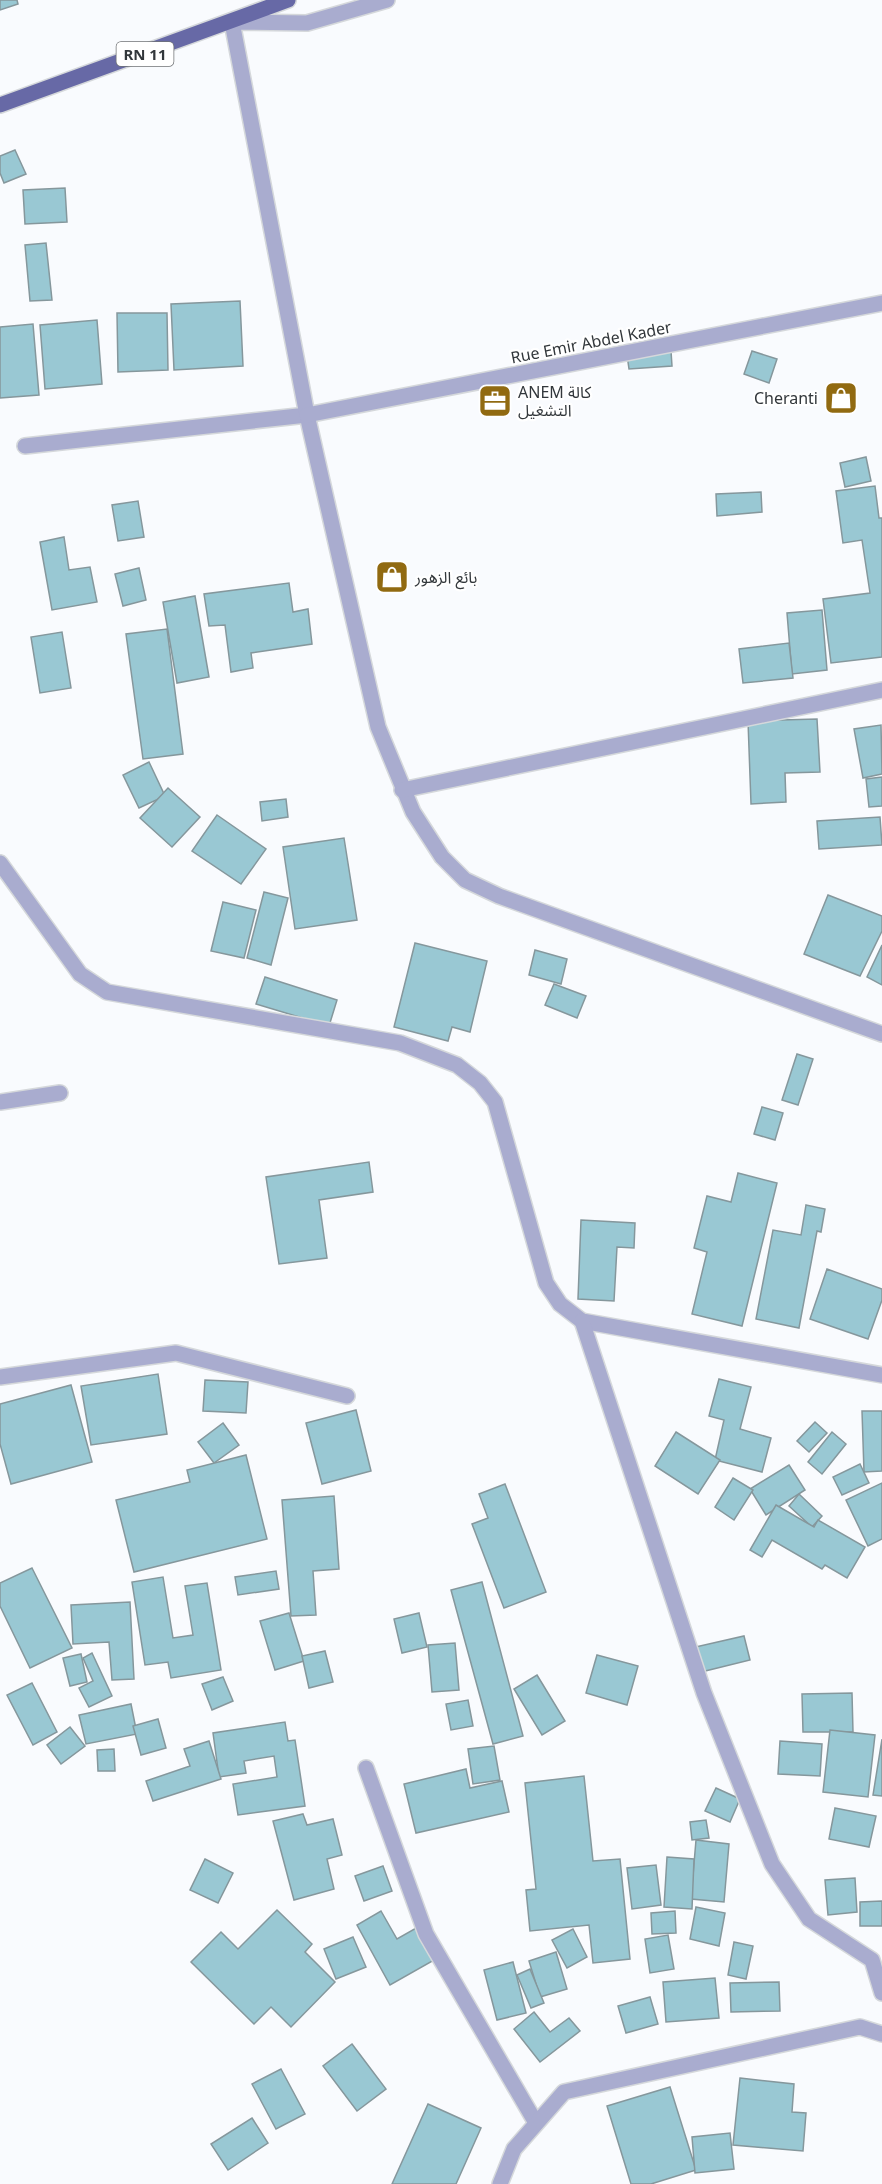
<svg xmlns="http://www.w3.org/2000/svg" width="882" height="2184" font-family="'Noto Sans','Noto Sans Arabic',sans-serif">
  <rect width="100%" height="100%" fill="#f9fbfe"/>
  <g fill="#99c8d3" stroke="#85979c" stroke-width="1.5">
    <polygon points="0,0 17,0 18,4 0,10"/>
    <polygon points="15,150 26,174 4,183 0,173 0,156"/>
    <polygon points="65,188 67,222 25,224 23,190"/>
    <polygon points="46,243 52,300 30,301 25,245"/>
    <polygon points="240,301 243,366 174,370 171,304"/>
    <polygon points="117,313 167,313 168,370 118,372"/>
    <polygon points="97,320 102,384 45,389 40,325"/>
    <polygon points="33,324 39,395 0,398 0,327"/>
    <polygon points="671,351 672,366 629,369 627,355"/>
    <polygon points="752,351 777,359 769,383 744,374"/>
    <polygon points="866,457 871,481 845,487 840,463"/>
    <polygon points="875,486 879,518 882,518 882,657 831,663 823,599 870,593 862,540 843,543 836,491"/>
    <polygon points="761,492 762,512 717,516 716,494"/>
    <polygon points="138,501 144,537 118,541 112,505"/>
    <polygon points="64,537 69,570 90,567 97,602 52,610 40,542"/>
    <polygon points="139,568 146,600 123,606 115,574"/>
    <polygon points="289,583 293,612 308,609 312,644 251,653 253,668 231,672 225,625 209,626 204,594"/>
    <polygon points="195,596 209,677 177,683 163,602"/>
    <polygon points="822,610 827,670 792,674 787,613"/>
    <polygon points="167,629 183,754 143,759 126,634"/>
    <polygon points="62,632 71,688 40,693 31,637"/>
    <polygon points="789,643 793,678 743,683 739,649"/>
    <polygon points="817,719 820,772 785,773 786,802 751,804 748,721"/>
    <polygon points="881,725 882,774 863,778 854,729"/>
    <polygon points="149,762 165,796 139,808 123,775"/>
    <polygon points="882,777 882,806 869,807 866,779"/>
    <polygon points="168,788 200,817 172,847 140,818"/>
    <polygon points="286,799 288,817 262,821 260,802"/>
    <polygon points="217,815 266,849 241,884 192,851"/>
    <polygon points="880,817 882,845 819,849 817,821"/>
    <polygon points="344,838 357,920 295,929 283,847"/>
    <polygon points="264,892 288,898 271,965 247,958"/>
    <polygon points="828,895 882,916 882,931 860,976 804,954"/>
    <polygon points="223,902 256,910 244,958 211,951"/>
    <polygon points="415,943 487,961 470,1032 452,1027 448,1041 394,1027"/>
    <polygon points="882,945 882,985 867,977"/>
    <polygon points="535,950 567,959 561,984 529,975"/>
    <polygon points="265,977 337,1000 329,1026 256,1004"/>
    <polygon points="554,984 586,996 577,1018 545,1005"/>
    <polygon points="797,1054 813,1059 798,1105 782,1100"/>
    <polygon points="762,1107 783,1113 775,1140 754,1134"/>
    <polygon points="369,1162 373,1192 319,1200 327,1258 279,1264 266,1177"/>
    <polygon points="738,1173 777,1183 742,1326 692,1314 707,1252 694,1248 707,1196 731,1202"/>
    <polygon points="806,1205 825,1209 821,1232 817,1231 799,1328 756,1319 773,1230 801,1235"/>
    <polygon points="581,1220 635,1223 634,1248 617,1247 614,1301 578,1299"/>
    <polygon points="827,1269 882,1289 882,1300 868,1339 810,1319"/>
    <polygon points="158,1374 167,1434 91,1445 81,1386"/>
    <polygon points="719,1379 751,1387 740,1429 771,1438 762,1472 715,1460 724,1420 709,1416"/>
    <polygon points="205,1380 248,1382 246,1413 203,1411"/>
    <polygon points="71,1385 92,1462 11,1484 0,1444 0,1404"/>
    <polygon points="356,1410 371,1471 322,1484 306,1423"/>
    <polygon points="862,1411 882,1411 882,1471 864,1472"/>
    <polygon points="815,1422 827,1433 809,1452 797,1441"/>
    <polygon points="223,1423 239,1445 214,1463 198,1442"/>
    <polygon points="676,1432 720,1460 698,1494 655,1466"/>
    <polygon points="832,1432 846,1444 822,1474 808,1462"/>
    <polygon points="246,1455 267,1539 134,1572 116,1500 190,1482 187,1470"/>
    <polygon points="860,1464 869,1483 842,1495 833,1477"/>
    <polygon points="789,1465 805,1490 766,1515 750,1489"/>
    <polygon points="733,1478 753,1490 734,1520 715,1507"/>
    <polygon points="882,1483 882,1539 868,1546 846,1500"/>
    <polygon points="505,1484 546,1592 504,1608 472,1524 488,1518 479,1494"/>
    <polygon points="799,1494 822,1516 812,1527 789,1506"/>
    <polygon points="334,1496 339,1569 313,1571 316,1615 291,1616 282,1500"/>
    <polygon points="776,1505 814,1527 818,1520 865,1547 847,1578 825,1565 822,1569 772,1540 762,1557 750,1550"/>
    <polygon points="32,1568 72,1648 30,1668 0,1606 0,1583"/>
    <polygon points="276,1571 279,1589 238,1595 235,1577"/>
    <polygon points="163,1577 173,1638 193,1635 185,1586 207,1583 221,1670 171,1678 168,1662 145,1665 132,1582"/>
    <polygon points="482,1582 523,1736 493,1744 451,1590"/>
    <polygon points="130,1602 134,1679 112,1680 109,1642 73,1644 71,1605"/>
    <polygon points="289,1613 304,1661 275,1670 260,1621"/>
    <polygon points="419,1613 427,1647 402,1653 394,1619"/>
    <polygon points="744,1636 750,1660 697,1673 691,1648"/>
    <polygon points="455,1643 459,1690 432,1692 428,1645"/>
    <polygon points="325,1651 333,1682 309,1688 302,1656"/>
    <polygon points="92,1653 112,1696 89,1707 79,1688 93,1681 83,1658"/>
    <polygon points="81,1654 87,1682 70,1686 63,1658"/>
    <polygon points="597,1655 638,1666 627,1705 586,1693"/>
    <polygon points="537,1675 565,1721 542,1735 514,1689"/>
    <polygon points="223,1677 233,1701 212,1710 202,1684"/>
    <polygon points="32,1683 57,1732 33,1745 7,1695"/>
    <polygon points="852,1693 853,1732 803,1732 802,1694"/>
    <polygon points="468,1700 473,1726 451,1730 446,1704"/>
    <polygon points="131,1704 137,1734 86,1744 79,1715"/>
    <polygon points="158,1719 166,1748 141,1755 133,1726"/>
    <polygon points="285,1722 288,1741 295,1740 305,1806 238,1815 233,1784 277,1777 274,1756 244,1761 246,1773 219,1777 213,1733"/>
    <polygon points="70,1727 85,1746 61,1764 47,1745"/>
    <polygon points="830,1730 875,1735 868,1797 823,1792"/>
    <polygon points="882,1739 882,1796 873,1795"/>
    <polygon points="209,1741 221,1779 153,1801 146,1781 190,1766 184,1749"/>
    <polygon points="780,1741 822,1744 820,1776 778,1774"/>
    <polygon points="494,1746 500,1780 473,1784 468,1749"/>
    <polygon points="114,1749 115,1771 98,1771 97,1750"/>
    <polygon points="466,1769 470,1788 502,1781 509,1812 416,1833 404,1784"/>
    <polygon points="584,1776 593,1861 620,1859 630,1959 593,1963 589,1925 530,1931 526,1890 536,1889 525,1783"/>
    <polygon points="716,1788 740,1799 730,1822 705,1811"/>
    <polygon points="835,1808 876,1816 869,1847 829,1839"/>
    <polygon points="303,1814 307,1825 333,1819 342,1855 327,1859 334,1889 294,1900 273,1821"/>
    <polygon points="706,1820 709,1838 692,1840 690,1822"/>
    <polygon points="696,1840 729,1844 724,1902 691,1899"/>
    <polygon points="667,1857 694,1859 692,1909 664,1907"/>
    <polygon points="205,1859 233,1873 218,1903 190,1890"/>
    <polygon points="656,1865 661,1905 632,1909 627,1868"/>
    <polygon points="383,1866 392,1891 364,1901 355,1876"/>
    <polygon points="855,1878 857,1912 828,1915 825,1880"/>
    <polygon points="882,1901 882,1926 860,1926 860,1902"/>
    <polygon points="696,1907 725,1913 719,1946 690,1939"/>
    <polygon points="277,1910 312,1944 305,1952 335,1982 291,2027 271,2007 254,2024 191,1962 221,1932 238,1949"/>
    <polygon points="381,1911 397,1939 425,1923 443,1955 390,1985 357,1925"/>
    <polygon points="675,1911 676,1933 652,1934 651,1913"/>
    <polygon points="573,1929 587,1957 567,1968 552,1940"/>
    <polygon points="668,1935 674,1969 650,1973 645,1939"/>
    <polygon points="353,1937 366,1967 336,1979 324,1949"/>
    <polygon points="734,1942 753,1946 746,1979 728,1975"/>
    <polygon points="556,1952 567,1989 540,1997 529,1961"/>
    <polygon points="513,1962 526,2013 497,2020 484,1970"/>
    <polygon points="530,1969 544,2003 531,2008 517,1975"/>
    <polygon points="715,1978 719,2018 666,2022 663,1982"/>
    <polygon points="779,1982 780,2011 731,2012 730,1983"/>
    <polygon points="650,1997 658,2024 626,2033 618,2006"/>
    <polygon points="534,2012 550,2032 569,2018 580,2031 540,2062 514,2029"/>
    <polygon points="352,2044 386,2089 357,2111 323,2066"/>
    <polygon points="281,2069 305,2114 276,2129 252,2084"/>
    <polygon points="740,2078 794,2084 792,2112 806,2113 803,2151 733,2145"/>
    <polygon points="670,2087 696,2170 651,2184 631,2184 607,2106"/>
    <polygon points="428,2104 481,2128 456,2184 392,2184"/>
    <polygon points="252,2118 268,2143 228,2170 211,2144"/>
    <polygon points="730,2133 734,2169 695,2173 692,2137"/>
  </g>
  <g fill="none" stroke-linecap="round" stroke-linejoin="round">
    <defs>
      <polyline id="service" points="25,446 307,415"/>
      <g id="minor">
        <polyline points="387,0 307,23 232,22 307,415 378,727 413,812 442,857 465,880 499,896 882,1034"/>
        <polyline points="307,415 882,303"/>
        <polyline points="402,790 882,690"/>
        <polyline points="0,863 80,974 107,992 400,1043 457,1065 480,1083 495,1102 546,1283 560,1304 582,1321 882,1375"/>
        <polyline points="0,1102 60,1093"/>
        <polyline points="582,1321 704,1693 772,1864 809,1919 872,1960 882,1993"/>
        <polyline points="0,1377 176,1353 347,1396"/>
        <polyline points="366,1768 426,1934 536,2123"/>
        <polyline points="500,2184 514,2149 564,2092 860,2027 882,2034"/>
      </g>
      <polyline id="primary" points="0,105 288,0"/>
    </defs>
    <use href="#service" stroke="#d5d8db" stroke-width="18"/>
    <use href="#minor" stroke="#d5d8db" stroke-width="18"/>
    <use href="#primary" stroke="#d5d8db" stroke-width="18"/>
    <use href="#service" stroke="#a9accf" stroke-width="15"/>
    <use href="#minor" stroke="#a9accf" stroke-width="15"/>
    <use href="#primary" stroke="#6769a6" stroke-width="15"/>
  </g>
  <defs>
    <symbol id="shop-square" viewBox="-11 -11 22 22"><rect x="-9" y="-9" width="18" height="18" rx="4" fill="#916a11" stroke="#fff"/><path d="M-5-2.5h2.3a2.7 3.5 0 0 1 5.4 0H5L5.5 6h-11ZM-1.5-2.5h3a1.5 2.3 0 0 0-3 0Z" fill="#fff"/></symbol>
    <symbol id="office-square" viewBox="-11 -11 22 22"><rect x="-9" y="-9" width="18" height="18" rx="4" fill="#916a11" stroke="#fff"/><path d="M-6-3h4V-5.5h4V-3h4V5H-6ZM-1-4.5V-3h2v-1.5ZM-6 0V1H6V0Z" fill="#fff"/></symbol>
  </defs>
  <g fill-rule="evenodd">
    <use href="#shop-square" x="822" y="379" width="38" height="38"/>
    <use href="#office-square" x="476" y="382" width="38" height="38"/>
    <use href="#shop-square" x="373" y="558" width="38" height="38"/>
  </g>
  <g text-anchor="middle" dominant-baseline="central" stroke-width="4.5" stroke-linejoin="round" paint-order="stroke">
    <rect fill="#fff" stroke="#707376" stroke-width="1.5" x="116.5" y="42" width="57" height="24" rx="4.5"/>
    <g font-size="15" font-weight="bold" fill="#32373b">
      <text x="145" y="54">RN 11</text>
    </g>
    <g font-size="16" fill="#32373b" stroke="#fff">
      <text transform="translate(591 342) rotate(-11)">Rue Emir Abdel Kader</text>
    </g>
    <g font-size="16" fill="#32373b" stroke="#fff" text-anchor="start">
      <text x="518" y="392">ANEM كالة<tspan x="518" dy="18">التشغيل</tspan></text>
      <text x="818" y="398" text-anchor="end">Cheranti</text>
      <text x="415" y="577">بائع الزهور</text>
    </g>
  </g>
</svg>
